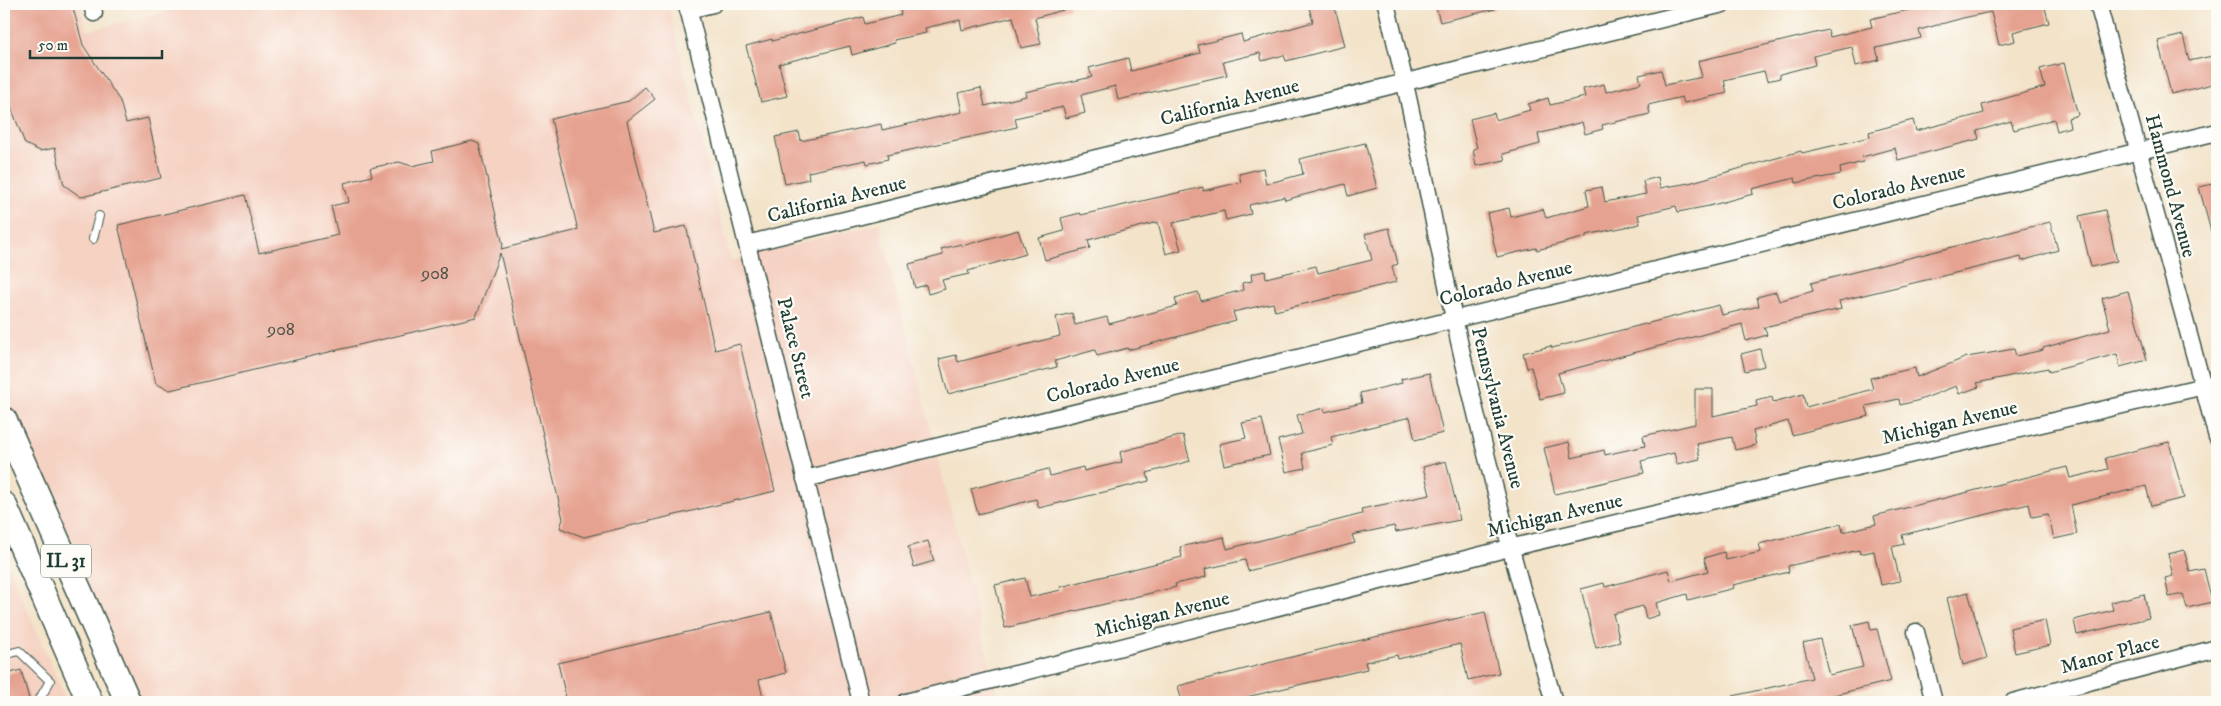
<svg xmlns="http://www.w3.org/2000/svg" width="2221" height="706" font-family="'IM FELL DW Pica',serif">
  <rect width="100%" height="100%" fill="#fdfcf7"/>
  <filter id="ink" filterUnits="userSpaceOnUse"><feTurbulence type="fractalNoise" baseFrequency=".02" numOctaves="2"/><feDisplacementMap in="SourceGraphic" scale="10" xChannelSelector="R" yChannelSelector="G"/><feConvolveMatrix kernelMatrix="1 2 1 2 8 2 1 2 1" color-interpolation-filters="sRGB"/></filter>
  <filter id="wash" filterUnits="userSpaceOnUse"><feTurbulence type="fractalNoise" baseFrequency=".0096" numOctaves="4" result="noise"/><feDisplacementMap in="SourceGraphic" scale="20" xChannelSelector="R" yChannelSelector="G"/><feGaussianBlur stdDeviation="1.12" result="paint"/><feColorMatrix in="noise" values="0 0 0 0 0 0 0 0 0 0 0 0 0 0 0 0 0 1.4 0 .05"/><feComposite in="paint" operator="in"/></filter>
  <g filter="url(#wash)">
    <rect width="100%" height="100%" fill="#f3e3c9"/>
    <g fill="#f5d2c2">
      <polygon points="4,4 80,4 87,31 197,4 668,4 731,261 879,223 999,702 134,702 4,405"/>
      <polygon points="4,556 67,702 4,702"/>
    </g>
    <g id="blocks">
      <g fill="#e6a290">
        <polygon points="4,4 72,4 83,45 120,101 126,123 148,118 161,178 81,197 64,185 55,148 40,151 25,144 4,88"/>
        <polygon points="918,4 1069,4 1070,8 1035,18 1041,44 1021,48 1013,17 962,30 960,20 925,28 926,33 894,40 895,43 852,55 850,46 779,64 787,96 761,102 746,46 772,39 772,41 863,17 865,24 901,15 900,8"/>
        <polygon points="1308,4 1334,4 1345,46 1286,61 1284,55 1262,61 1260,53 1223,62 1227,75 1118,100 1115,86 1081,95 1085,113 1066,118 1063,107 1015,118 1017,127 887,155 888,159 867,164 866,160 808,172 809,179 785,184 775,137 799,132 801,141 881,124 882,130 962,112 958,93 981,88 985,106 1026,96 1025,92 1092,77 1089,68 1128,58 1131,71 1200,53 1198,45 1241,34 1243,42 1313,22"/>
        <polygon points="1435,4 1494,4 1495,9 1440,22"/>
        <polygon points="1934,4 2044,4 2049,23 2013,32 2015,41 1999,45 1991,12 1963,18 1919,30 1921,38 1876,48 1879,60 1856,66 1852,47 1813,56 1815,65 1780,74 1780,78 1767,81 1764,71 1724,80 1727,93 1684,103 1682,97 1648,105 1650,114 1602,125 1603,129 1585,134 1582,122 1538,134 1540,144 1503,154 1505,160 1476,166 1473,149 1477,148 1470,119 1494,113 1496,120 1530,110 1528,104 1548,98 1550,105 1585,97 1583,89 1604,84 1606,92 1641,83 1639,75 1661,70 1665,85 1702,77 1698,61 1828,30 1830,37 1872,27 1870,19"/>
        <polygon points="2183,35 2189,61 2217,55 2217,83 2171,94 2158,41"/>
        <polygon points="2064,63 2078,115 2068,118 2070,127 2057,131 2054,119 2014,130 2011,121 1977,131 1979,139 1898,160 1895,148 1862,157 1863,162 1840,168 1841,174 1796,183 1795,178 1752,189 1753,194 1709,206 1678,212 1676,206 1638,215 1640,224 1586,235 1586,237 1537,250 1536,248 1497,257 1487,213 1509,208 1511,217 1543,209 1546,218 1589,206 1586,190 1602,187 1605,202 1646,194 1643,181 1658,177 1660,188 1689,183 1801,151 1802,153 1870,137 1869,132 1913,120 1916,131 1984,113 1982,105 2045,87 2040,69"/>
        <polygon points="645,87 655,99 627,121 654,233 686,226 715,350 740,344 775,491 584,537 560,528 563,519 500,253 476,317 170,390 156,384 118,225 245,195 259,253 338,235 331,206 349,202 344,183 372,176 370,168 399,162 412,166 434,161 432,151 472,141 479,144 503,245 501,249 578,230 551,119 629,101"/>
        <polygon points="1365,143 1377,188 1348,196 1345,184 1285,200 1284,197 1249,205 1251,214 1226,220 1224,211 1173,223 1181,250 1166,254 1158,222 1088,240 1090,248 1045,260 1039,238 1064,231 1061,218 1080,213 1081,215 1203,187 1203,191 1241,182 1239,174 1263,168 1266,184 1303,174 1300,159"/>
        <polygon points="2217,183 2217,238 2213,239 2199,187"/>
        <polygon points="2105,210 2117,261 2091,267 2079,216"/>
        <polygon points="2050,222 2058,250 2022,261 2021,257 1839,301 1841,309 1764,327 1767,335 1746,341 1742,324 1558,373 1564,393 1540,399 1531,367 1527,368 1523,353 1551,346 1552,348 1719,305 1722,315 1759,306 1757,297 1776,292 1779,301 1813,291 1811,283"/>
        <polygon points="1389,228 1398,264 1392,266 1396,282 1275,311 1273,303 1233,312 1236,321 1128,350 1128,348 1097,356 1095,350 1055,361 1057,367 948,394 939,359 956,355 958,362 1060,336 1056,317 1072,313 1075,325 1107,317 1109,324 1177,306 1175,298 1198,292 1201,301 1243,290 1242,283 1252,281 1251,274 1265,271 1266,278 1316,266 1318,273 1372,260 1365,234"/>
        <polygon points="1018,230 1026,254 968,271 969,274 942,280 945,289 928,294 926,285 915,288 909,264 943,255 941,249 961,244 962,246"/>
        <polygon points="2128,291 2147,360 2120,367 2117,354 2049,372 2048,368 1977,383 1979,387 1959,394 1956,386 1920,400 1900,405 1899,399 1866,406 1869,416 1792,435 1788,421 1753,431 1756,445 1735,450 1732,437 1697,444 1700,459 1677,464 1674,453 1641,461 1644,473 1555,494 1544,448 1569,442 1572,458 1604,450 1605,455 1645,446 1643,436 1695,424 1695,389 1713,389 1713,416 1757,406 1756,401 1772,397 1773,402 1803,394 1806,407 1873,389 1870,378 1915,368 1917,377 1967,357 2014,349 2016,356 2043,350 2043,348 2110,329 2102,298"/>
        <polygon points="1760,349 1764,366 1745,371 1741,354"/>
        <polygon points="1429,373 1443,433 1415,440 1410,417 1331,437 1333,445 1302,453 1305,468 1286,472 1278,440 1302,434 1297,415 1324,408 1325,412 1362,403 1360,393 1402,383 1401,379"/>
        <polygon points="1262,419 1270,455 1224,465 1219,444 1246,438 1242,423"/>
        <polygon points="1183,435 1190,461 1147,473 1149,481 1039,508 1036,499 978,514 971,489 1048,469 1050,476 1083,467 1084,471 1122,462 1120,452"/>
        <polygon points="2169,442 2184,498 2151,506 2146,486 2071,505 2077,534 2054,539 2048,514 2032,517 2029,504 1902,535 1904,544 1892,547 1900,581 1881,585 1874,551 1860,554 1859,550 1788,566 1789,572 1733,585 1734,588 1688,600 1687,594 1656,603 1659,615 1646,619 1643,606 1613,614 1620,642 1596,648 1581,589 1604,583 1605,587 1668,570 1671,581 1708,571 1704,558 1724,552 1726,560 1761,552 1759,544 1841,524 1843,532 1876,524 1874,516 2067,467 2070,478 2108,469 2105,458"/>
        <polygon points="1446,461 1460,520 1396,532 1394,526 1352,535 1355,543 1248,571 1245,560 1205,569 1206,577 1175,584 1176,587 1005,628 995,585 1025,578 1030,597 1061,590 1060,587 1182,557 1180,547 1224,537 1227,549 1362,514 1361,509 1430,495 1423,467"/>
        <polygon points="928,541 934,561 914,567 908,547"/>
        <polygon points="2184,550 2190,572 2204,569 2212,602 2187,608 2183,594 2169,597 2165,578 2173,576 2168,554"/>
        <polygon points="1968,592 1987,658 1963,665 1947,598"/>
        <polygon points="2144,594 2149,618 2077,635 2074,620 2113,610 2111,602"/>
        <polygon points="771,612 786,673 759,680 764,702 567,702 558,663"/>
        <polygon points="1485,612 1499,673 1468,680 1460,644 1398,659 1397,655 1365,662 1367,669 1225,702 1182,702 1178,686 1331,647"/>
        <polygon points="2045,620 2050,645 2015,653 2010,628"/>
        <polygon points="1869,621 1871,630 1877,629 1891,681 1805,702 1734,702 1733,696 1812,678 1803,643 1820,639 1829,675 1863,667 1852,625"/>
        <polygon points="21,670 30,702 4,702 4,675"/>
      </g>
    </g>
  </g>
  <g filter="url(#ink)">
    <use href="#blocks" fill-opacity="0" stroke="#3f564a" stroke-width="1"/>
    <g fill="none" stroke-linecap="round" stroke-linejoin="round">
      <defs>
        <g id="service">
          <polyline points="93,239 99,216"/>
          <polyline points="4,655 19,651 50,681 38,702"/>
        </g>
        <g id="minor">
          <polyline points="92,4 94,13"/>
          <polyline points="687,4 861,702"/>
          <path d="M1386,4C1413,108 1431,213 1454,318C1482,448 1517,575 1554,702"/>
          <polyline points="2098,4 2217,437"/>
          <polyline points="688,10 713,4"/>
          <polyline points="747,244 1723,4"/>
          <polyline points="805,479 2217,132"/>
          <polyline points="1916,632 1934,702"/>
          <polyline points="906,702 1509,548 2217,383"/>
          <polyline points="2013,702 2217,648"/>
        </g>
        <g id="primary">
          <polyline points="4,420 128,702"/>
          <polyline points="4,505 90,702"/>
        </g>
      </defs>
      <use href="#service" stroke="#3f564a" stroke-width="10"/>
      <use href="#minor" stroke="#3f564a" stroke-width="19"/>
      <use href="#primary" stroke="#3f564a" stroke-width="28"/>
      <use href="#service" stroke="#fff" stroke-width="8"/>
      <use href="#minor" stroke="#fff" stroke-width="16"/>
      <use href="#primary" stroke="#fff" stroke-width="25"/>
    </g>
  </g>
  <g text-anchor="middle" dominant-baseline="central" stroke-width="4.5" stroke-linejoin="round" paint-order="stroke">
    <g font-size="18" fill="#51564b">
      <text x="435" y="274">908</text>
      <text x="281" y="330">908</text>
    </g>
    <rect fill="#fdfcf7" stroke="#62766e" stroke-width="1" x="41" y="544.5" width="50" height="33" rx="4"/>
    <g font-size="19" font-weight="bold" fill="#1f3d34">
      <text x="66" y="561">IL 31</text>
    </g>
    <g font-size="20" fill="#1f3d34" stroke="#fdfcf7">
      <text transform="translate(1230 103) rotate(-14)">California Avenue</text>
      <text transform="translate(2170 186) rotate(75)">Hammond Avenue</text>
      <text transform="translate(1899 188) rotate(-14)">Colorado Avenue</text>
      <text transform="translate(837 200) rotate(-14)">California Avenue</text>
      <text transform="translate(1506 284) rotate(-14)">Colorado Avenue</text>
      <text transform="translate(795 348) rotate(76)">Palace Street</text>
      <text transform="translate(1113 381) rotate(-14)">Colorado Avenue</text>
      <text transform="translate(1497 408) rotate(76)">Pennsylvania Avenue</text>
      <text transform="translate(1950 423) rotate(-13)">Michigan Avenue</text>
      <text transform="translate(1555 516) rotate(-13)">Michigan Avenue</text>
      <text transform="translate(1162 615) rotate(-14)">Michigan Avenue</text>
      <text transform="translate(2110 655) rotate(-15)">Manor Place</text>
    </g>
  </g>
  <rect width="2221" height="706" fill="none" stroke="#fdfcf7" stroke-width="20"/>
  <path d="M30 50v8h132v-8" fill="none" stroke="#1f3d34" stroke-width="2.5"/>
  <text x="38" y="50" font-size="15" fill="#1f3d34" stroke="#fdfcf7" stroke-width="4" paint-order="stroke">50 m</text>
</svg>
